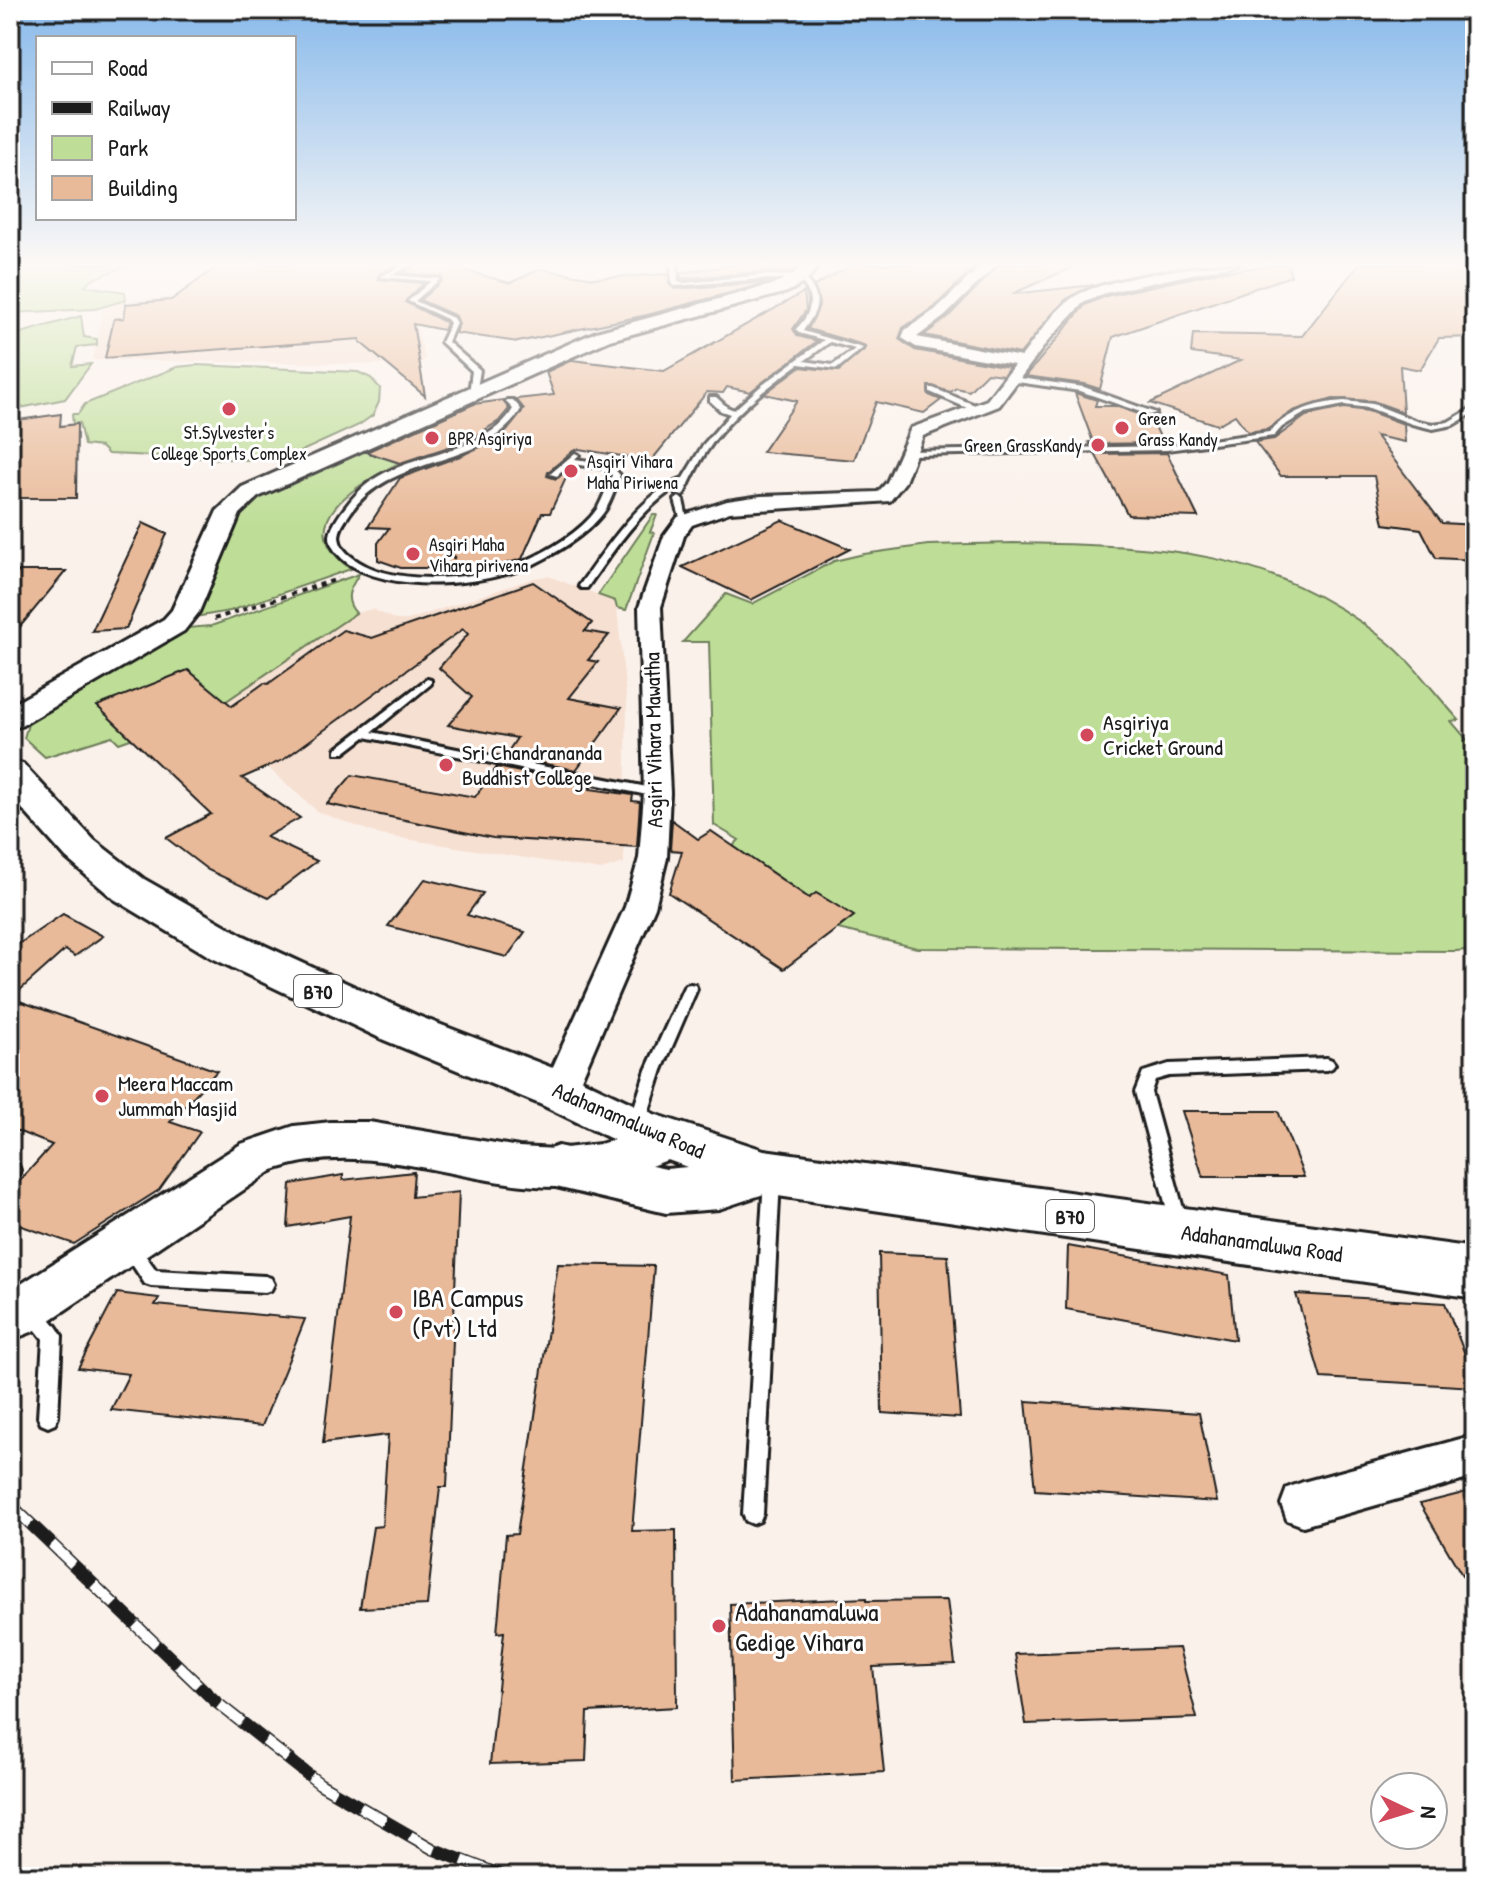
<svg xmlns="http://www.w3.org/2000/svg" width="1485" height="1887" font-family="'Patrick Hand',sans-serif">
  <rect width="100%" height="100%" fill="#fbf1eb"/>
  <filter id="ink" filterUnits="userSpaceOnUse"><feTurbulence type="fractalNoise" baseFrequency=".0125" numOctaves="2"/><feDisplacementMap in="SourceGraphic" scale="16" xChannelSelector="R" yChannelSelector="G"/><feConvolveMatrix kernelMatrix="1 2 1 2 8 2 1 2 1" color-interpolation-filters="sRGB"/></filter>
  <g filter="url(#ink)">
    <g fill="#f6e0d2">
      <polygon points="224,295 401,315 416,325 426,359 418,365 92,360 103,309 134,299"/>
      <polygon points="548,576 615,601 617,608 627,705 624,863 601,870 381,835 318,812 213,719 213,710 356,613 372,609 396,620 408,620 534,578"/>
    </g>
    <g fill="#bede97" stroke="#6d7d5a" stroke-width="2">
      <polygon points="10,264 133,264 90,280 85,286 125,292 126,300 95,309 10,313"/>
      <polygon points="81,316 84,337 97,339 97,345 77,347 72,366 91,364 65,399 10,410 10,336"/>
      <polygon points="196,365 358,372 371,378 380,388 379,402 373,415 359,425 280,461 108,454 101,447 84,445 79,423 73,424 72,414 78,414 85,404 177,367"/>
      <path d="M417,420L428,424L367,452L399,463C356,485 288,524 351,569L230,611L189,618L227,526L254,496Z"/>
      <polygon points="653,515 657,515 650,532 654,533 626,610 617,608 615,601 598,595"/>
      <path d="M1014,543C1157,546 1265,546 1384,639C1412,661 1435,694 1459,720L1451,721L1475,749V949L1456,951L917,948L838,929L853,916L817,894L809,898L733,846L739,840L714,825L709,642H683L726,594L752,604L834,561L864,554L928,545Z"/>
      <path d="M359,574C350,588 343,599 356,613L213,710L119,743L112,736L45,757L24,738L28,724L46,706L175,629L211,626Z"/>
    </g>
    <g fill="#e9ba99" stroke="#1c1c1c" stroke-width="2">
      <polygon points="221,264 398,264 379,274 378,279 424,283 405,302 447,323 443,330 413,324 425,396 360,342 360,339 105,358 114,319 124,318 126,304 171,300"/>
      <polygon points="416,264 443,264 510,283 540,269 594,278 669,274 669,284 675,289 771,282 647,315 518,342 455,333 459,324 456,316 420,300 442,281 442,277 402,273"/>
      <polygon points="738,264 798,264 789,273 761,272 681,279 680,273"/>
      <polygon points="854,264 978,264 933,308 903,328 899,339 915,350 1009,367 1003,375 987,373 969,391 956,388 951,392 928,386 929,395 941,400 924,413 876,402 854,460 762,452 797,401 764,394 800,367 839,371 866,348 864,345 808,329 819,305 814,286"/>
      <polygon points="1000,264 1080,264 1012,294 1094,285 1065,300 1020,354 924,335 947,318"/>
      <polygon points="1288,264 1291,276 1113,337 1100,389 1084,384 1026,376 1085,305 1106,296 1218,272"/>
      <polygon points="1359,264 1443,264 1475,275 1475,337 1439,338 1420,370 1400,366 1403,412 1373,401 1333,399 1293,411 1268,429 1248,432 1235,415 1217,425 1150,403 1241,360 1191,353 1193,334 1302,336"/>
      <polygon points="804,292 806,310 793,329 798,336 817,341 750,392 727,387 723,393 707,392 651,461 579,449 573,451 548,472 547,476 556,479 571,467 550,513 542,513 522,559 491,568 401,568 378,560 378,543 389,528 368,527 400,478 463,455 507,431 524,409 516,399 554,395 546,372 572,360 664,371"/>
      <polygon points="1075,393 1097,400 1095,406 1115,406 1151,418 1163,443 1090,444 1089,442 1093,442"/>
      <polygon points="503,400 509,409 499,421 467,441 400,463 366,452 474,404"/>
      <polygon points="1344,408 1368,411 1404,424 1405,442 1376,436 1442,523 1475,525 1475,560 1436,558 1421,529 1384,524 1374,476 1281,476 1255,442 1274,439 1306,416"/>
      <polygon points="61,414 60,426 77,424 76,498 10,498 10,421"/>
      <polygon points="1167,453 1198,517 1128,515 1095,454"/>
      <polygon points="782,520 850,549 751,600 682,567"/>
      <polygon points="143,523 167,534 126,629 92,631"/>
      <polygon points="19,571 66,571 10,639 10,582"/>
      <polygon points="533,582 592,623 585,631 609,635 588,660 598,662 569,698 621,708 576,770 505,756 517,738 448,725 472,697 439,668 468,634 463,629 283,760 242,778 300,818 266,837 317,861 268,898 208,870 166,838 211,814 97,706 188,670 232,706 264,683 268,684 343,630 372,638"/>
      <polygon points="497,767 591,787 590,789 633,795 632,801 640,802 637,847 493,838 327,804 352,775 475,797"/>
      <polygon points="672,820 698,839 711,831 809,898 816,893 854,916 784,969 669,893 682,851 670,850"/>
      <polygon points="425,879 483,893 467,915 525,932 507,957 388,926"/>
      <polygon points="63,914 103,936 75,956 65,950 11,998 217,1071 170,1122 200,1132 159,1190 74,1244 10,1222 10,1192 52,1145 10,1128 10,950"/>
      <polygon points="1182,1111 1278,1111 1304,1177 1203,1177"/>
      <polygon points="414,1172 412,1197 459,1192 447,1487 440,1487 427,1605 360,1608 373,1527 382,1526 388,1435 323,1443 350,1216 288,1227 291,1184 343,1175 343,1180"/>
      <polygon points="1068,1246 1229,1275 1235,1340 1066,1309"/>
      <polygon points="879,1253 948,1256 960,1418 882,1413"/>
      <polygon points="558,1264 654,1266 632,1531 676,1530 677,1707 588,1712 586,1761 490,1764 504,1632 497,1633 506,1535 517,1534"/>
      <polygon points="117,1293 159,1298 155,1305 305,1319 262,1426 111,1410 129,1374 78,1368"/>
      <polygon points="1296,1294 1445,1303 1475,1380 1475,1387 1321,1378"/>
      <polygon points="1026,1401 1199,1413 1217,1502 1035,1490"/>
      <polygon points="1475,1490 1475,1597 1420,1504"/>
      <polygon points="866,1598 866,1601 947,1600 955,1664 873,1667 884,1772 735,1780 730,1604"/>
      <polygon points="1179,1648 1197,1718 1026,1724 1015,1654"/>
    </g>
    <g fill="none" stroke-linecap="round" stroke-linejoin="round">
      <defs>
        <g id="service">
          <polygon points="405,264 413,264 391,275 440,279 415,301 453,318 456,323 448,342 480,370 476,395 469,393 472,371 441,342 450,323 447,319 408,301 431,281 380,277"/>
          <path d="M671,264H677L678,282L684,283L761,275L803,276C824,299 818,309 803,331L863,348L837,369L799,364C765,389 730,416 707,451C697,465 691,481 683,496L676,494L680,485C643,505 611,554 587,588H581L579,586C603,552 643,491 683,478L703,445L730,414L721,411L710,401V397H716L727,407L734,410L761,386L824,340L799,333L796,329C812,313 816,297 799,279H761L675,286L672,284ZM830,342L855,349L833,365L804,361Z"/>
          <polygon points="1013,377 1084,387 1156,413 1149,415 1080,391 1010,381 1009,379"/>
          <polygon points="933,388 980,407 981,409 974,411 930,392 930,388"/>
          <path d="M507,400H513L521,409C486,470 389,452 349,515C345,521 339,529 339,537C340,546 345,552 352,557C391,588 479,580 523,562C548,551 581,532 597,509C603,499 607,486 612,475L604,468L570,464L557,476L550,474L575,453L579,455L575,459L610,464L620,475C616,486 612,498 606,509C590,533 560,551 534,564C487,586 388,595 345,561C338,555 330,547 330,536C331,527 338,517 344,509C352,498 362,487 374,479C414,453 487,453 513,409L506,402Z"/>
          <path d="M1344,401L1373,404L1417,421L1433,424L1448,422L1475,406V412L1453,425L1433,429L1412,424L1369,408L1344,405L1305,413L1282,427L1274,436L1167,450L908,455L904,453L908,451L1167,446L1269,432C1289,411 1315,403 1344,401Z"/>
          <polygon points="679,497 683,500 688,523 681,521 675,500"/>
          <polygon points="427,679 431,680 431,684 372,732 657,789 663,793 657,797 365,737 344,753 336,753 336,749"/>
          <polygon points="690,984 695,985 697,989 662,1070 645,1123 643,1128 637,1129 631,1128 629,1123 646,1070 683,989 685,985"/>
          <polygon points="1327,1058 1332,1060 1335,1064 1332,1068 1327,1070 1169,1076 1155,1080 1151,1092 1187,1223 1184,1228 1178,1230 1172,1228 1135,1092 1143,1072 1169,1064"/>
          <polygon points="10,1162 18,1165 20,1170 18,1175 10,1176"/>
          <polygon points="772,1172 778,1174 780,1179 763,1514 760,1521 753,1524 746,1521 743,1514 764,1179 766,1174"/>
          <polygon points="129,1238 135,1241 156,1270 265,1276 271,1278 274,1284 271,1290 265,1292 151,1286 145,1284 120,1246 123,1241"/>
          <path d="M32,1306C44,1310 57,1325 62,1336L58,1417L55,1424L48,1427L41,1424L38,1417L43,1339L23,1314L25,1308Z"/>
        </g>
        <g id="minor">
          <path d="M983,264H997L945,316L917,337L1021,357C1036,338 1054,310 1074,297C1101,279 1205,264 1238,264L1105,293L1083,303L1048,341L999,406L923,436L905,482L890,501L730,512L692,525L684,536L661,607L670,793L667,858L655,907L576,1091L571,1100L559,1104L547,1100L542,1091L625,907L639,858L644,793L639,607L664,536L678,517L727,501L761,496L878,492L887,482L911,428L987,400L1014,365L916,347L902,338L905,330L935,310Z"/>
          <polygon points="1475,1435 1475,1477 1303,1526 1287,1520 1281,1504 1287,1488 1303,1482"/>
        </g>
        <g id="tertiary">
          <polygon points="802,264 819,264 807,281 787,292 610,340 258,497 240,514 199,612 184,631 21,726 10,728 10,706 164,619 172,610 217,511 242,487 596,332 775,284 795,273"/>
          <path d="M331,1122H369L519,1147L557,1149L600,1144L668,1123L684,1128L690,1141L684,1154C644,1168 602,1186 559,1187C462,1187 369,1137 273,1170L34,1331L16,1338L10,1336V1291L241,1144L294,1126Z"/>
        </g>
        <polygon id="primary" points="10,761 23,764 94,840 144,879 244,936 418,1016 576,1077 654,1114 764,1150 1475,1248 1475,1298 764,1194 719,1209 666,1213 539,1183 532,1168 539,1153 558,1146 666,1169 687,1167 618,1142 542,1105 384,1040 212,958 114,899 66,858 10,795"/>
      </defs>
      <use href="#service" stroke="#1c1c1c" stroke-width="6"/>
      <use href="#minor" stroke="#1c1c1c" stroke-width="6"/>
      <use href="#tertiary" stroke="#1c1c1c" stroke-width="6"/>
      <use href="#primary" stroke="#1c1c1c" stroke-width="6"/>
      <polyline stroke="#1c1c1c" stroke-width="3" stroke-dasharray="4 4" stroke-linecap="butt" points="453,559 462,541"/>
      <polyline stroke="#1c1c1c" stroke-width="4" stroke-dasharray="5 5" stroke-linecap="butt" points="214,619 338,579"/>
      <use href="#service" fill="#fff" fill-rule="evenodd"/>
      <use href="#minor" fill="#fff" fill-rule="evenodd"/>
      <use href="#tertiary" fill="#fff" fill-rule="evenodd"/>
      <use href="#primary" fill="#fff" fill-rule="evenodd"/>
      <defs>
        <polyline id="rail" points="10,1504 216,1702 320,1784 433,1849 506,1877"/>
      </defs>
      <use href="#rail" stroke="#1c1c1c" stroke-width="13"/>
      <use href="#rail" stroke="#fff" stroke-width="10" stroke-dasharray="29" stroke-linecap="butt"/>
    </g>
  </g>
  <linearGradient id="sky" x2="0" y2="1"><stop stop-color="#87b9eb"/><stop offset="0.5" stop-color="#fdf9f6"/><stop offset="1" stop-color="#fdf9f6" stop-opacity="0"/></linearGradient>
  <rect width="1485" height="528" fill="url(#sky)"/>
  <g fill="#d1495b" stroke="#fff" stroke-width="3">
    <circle cx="229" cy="409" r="8"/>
    <circle cx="1122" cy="428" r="8"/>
    <circle cx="432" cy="438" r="8"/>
    <circle cx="1098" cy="445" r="8"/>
    <circle cx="571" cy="471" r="8"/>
    <circle cx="413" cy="554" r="8"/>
    <circle cx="1087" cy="735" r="8"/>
    <circle cx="446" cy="765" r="8"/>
    <circle cx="102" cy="1096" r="8"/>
    <circle cx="396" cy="1312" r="8"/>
    <circle cx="719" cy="1626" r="8"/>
  </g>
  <g text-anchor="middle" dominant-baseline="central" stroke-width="6" stroke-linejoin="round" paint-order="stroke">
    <g font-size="18" fill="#1c1c1c" stroke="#fff" text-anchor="start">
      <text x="1138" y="418">Green<tspan x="1138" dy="21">Grass Kandy</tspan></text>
      <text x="229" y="432" text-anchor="middle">St.Sylvester's<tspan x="229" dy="21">College Sports Complex</tspan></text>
      <text x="448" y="438">BPR Asgiriya</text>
      <text x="1082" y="445" text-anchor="end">Green GrassKandy</text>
      <text x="587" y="461">Asgiri Vihara<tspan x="587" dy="21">Maha Piriwena</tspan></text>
      <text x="429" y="544">Asgiri Maha<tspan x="429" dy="21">Vihara pirivena</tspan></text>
    </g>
    <g fill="#fff" stroke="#606060" stroke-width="2">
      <rect x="294" y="975" width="48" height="32" rx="6"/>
      <rect x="1046" y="1200" width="48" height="32" rx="6"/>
    </g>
    <g font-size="20" font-weight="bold" fill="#1c1c1c">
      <text x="318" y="991">B70</text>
      <text x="1070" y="1216">B70</text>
    </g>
    <g font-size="22" fill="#1c1c1c" stroke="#fff" text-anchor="start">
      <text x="1103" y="722">Asgiriya<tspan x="1103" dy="25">Cricket Ground</tspan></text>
      <text x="462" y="752">Sri Chandrananda<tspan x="462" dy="25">Buddhist College</tspan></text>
      <text x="118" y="1083">Meera Maccam<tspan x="118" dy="25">Jummah Masjid</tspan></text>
    </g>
    <g font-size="22" fill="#1c1c1c" stroke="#fff">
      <text transform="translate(653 740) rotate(-91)">Asgiri Vihara Mawatha</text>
      <text transform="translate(629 1120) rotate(23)">Adahanamaluwa Road</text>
      <text transform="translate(1262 1243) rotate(8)">Adahanamaluwa Road</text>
    </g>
    <g font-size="26" fill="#1c1c1c" stroke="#fff" text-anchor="start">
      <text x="412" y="1297">IBA Campus<tspan x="412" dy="30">(Pvt) Ltd</tspan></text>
      <text x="735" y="1611">Adahanamaluwa<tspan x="735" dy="30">Gedige Vihara</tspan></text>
    </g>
  </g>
  <rect width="1485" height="1887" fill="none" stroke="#fff" stroke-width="40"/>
  <rect x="20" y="20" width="1445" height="1847" fill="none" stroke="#1c1c1c" stroke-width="3" filter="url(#ink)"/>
  <rect x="36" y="36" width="260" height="184" fill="#ffffff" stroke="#a4a4a4" stroke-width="2"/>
  <rect x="52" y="62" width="40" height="12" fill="#ffffff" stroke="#a4a4a4" stroke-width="2"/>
  <text x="108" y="76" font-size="24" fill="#1c1c1c">Road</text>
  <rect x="52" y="102" width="40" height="12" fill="#1c1c1c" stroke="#a4a4a4" stroke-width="2"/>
  <text x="108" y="116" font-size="24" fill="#1c1c1c">Railway</text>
  <rect x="52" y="136" width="40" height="24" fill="#bede97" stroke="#a4a4a4" stroke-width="2"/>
  <text x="108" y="156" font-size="24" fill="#1c1c1c">Park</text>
  <rect x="52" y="176" width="40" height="24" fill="#e9ba99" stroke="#a4a4a4" stroke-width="2"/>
  <text x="108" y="196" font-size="24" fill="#1c1c1c">Building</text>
  <g transform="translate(1409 1811) rotate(94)"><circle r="38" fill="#ffffff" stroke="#a4a4a4" stroke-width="2"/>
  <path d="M0-6L14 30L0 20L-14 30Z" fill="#d1495b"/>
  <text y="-12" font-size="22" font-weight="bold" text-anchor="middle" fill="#1c1c1c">N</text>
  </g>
</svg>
